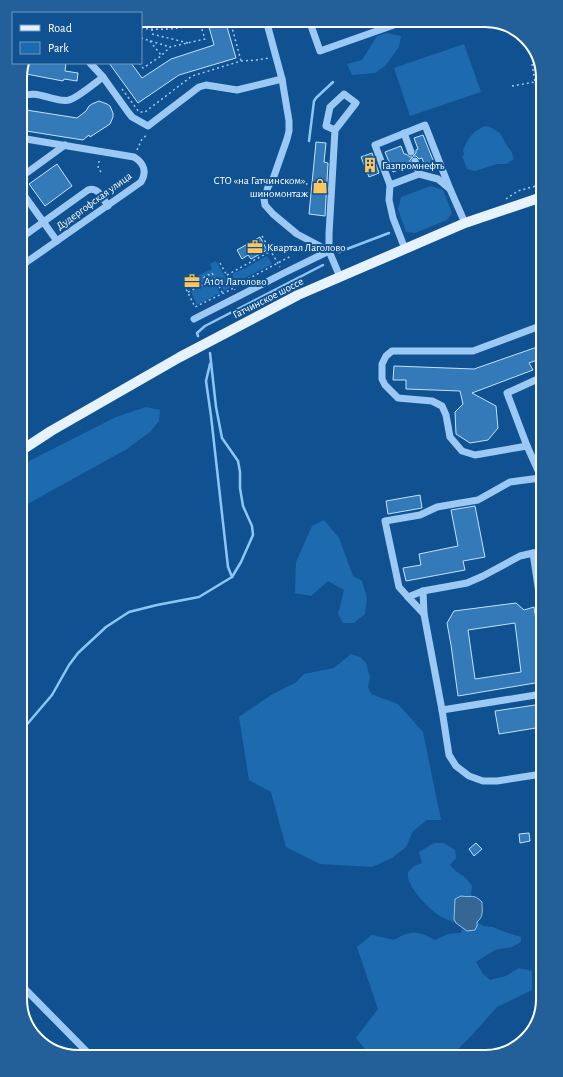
<svg xmlns="http://www.w3.org/2000/svg" width="563" height="1077" font-family="'Alegreya Sans',sans-serif">
  <rect width="100%" height="100%" fill="#105291"/>
  <g fill="#1e6aae">
    <polygon points="150,20 171,20 171,27 151,28 150,25"/>
    <polygon points="174,20 191,20 192,24 187,26 175,27"/>
    <polygon points="387,33 401,36 399,47 385,66 375,73 352,75 347,64 362,60 377,36"/>
    <polygon points="464,44 481,92 410,116 394,68"/>
    <path d="M485,126L490,127L500,133L507,146L511,151L514,159L506,164H497L475,171L467,169L462,156L464,155L463,150C469,137 472,132 485,126Z"/>
    <polygon points="431,186 443,190 452,213 447,220 415,233 406,232 398,209 401,197"/>
    <polygon points="267,256 272,264 235,283 232,277 234,273 243,269 244,269"/>
    <polygon points="216,261 231,287 224,291 216,277 201,284 197,276 212,269 210,264"/>
    <polygon points="214,281 220,293 197,305 191,292"/>
    <polygon points="146,407 160,410 159,421 150,432 127,449 22,507 22,467 31,460 116,417"/>
    <polygon points="324,520 339,538 353,576 362,581 367,598 365,614 354,623 343,623 338,614 344,590 328,581 311,596 295,593 296,562 312,526"/>
    <polygon points="351,654 360,657 366,663 370,678 368,687 371,694 398,704 423,732 441,820 427,820 413,831 406,847 392,858 372,867 320,864 286,847 271,792 249,780 239,717 271,695 295,683 304,674 334,668"/>
    <path d="M434,843H444L455,850L456,858L450,865L457,872L466,878L472,886L471,896L466,897L461,896L454,903V919L456,923C452,921 447,920 444,918C431,912 412,892 408,878C408,876 408,874 408,872L414,866L422,863L419,852Z"/>
    <path d="M477,922L483,926L493,927L502,931L521,937V942L512,947L495,950L476,962L483,974L490,980L506,976L519,968L532,971V990L497,1007L472,1035L454,1053L369,1054L356,1038L378,1009L357,947L372,935L394,940C411,930 418,931 435,940L448,934L461,933L462,928L467,931Z"/>
  </g>
  <path fill="#356694" stroke="#8cc6f7" d="M461,896C472,898 473,893 482,902C482,909 484,917 477,922V926L475,930L467,931L456,923L454,919L455,899Z"/>
  <g fill="none" stroke-linecap="round" stroke-linejoin="round">
    <g stroke="#8cc6f7" stroke-width="2.5">
      <polyline points="309,141 314,101 316,98 333,82"/>
      <polyline points="339,252 389,233"/>
      <polyline points="198,336 197,333 205,326 323,265"/>
      <polyline points="210,364 206,381 211,416 228,567 232,577"/>
      <polyline points="23,729 52,695 69,665 78,653 106,627 129,612 157,605 199,597 232,577 241,562 253,535 252,526 243,506 240,488 240,472 238,461 222,438 216,407 210,353"/>
    </g>
  </g>
  <g fill="#3479b8" stroke="#c2e2fe" fill-rule="evenodd">
    <polygon points="207,20 225,20 236,58 179,75 138,103 109,63 131,63 142,78 171,59 214,45"/>
    <polygon points="25,63 66,63 65,71 78,73 77,81 64,79 63,81 21,73"/>
    <polygon points="99,101 107,104 110,106 113,113 113,117 110,124 90,137 89,135 83,140 20,130 20,109 77,118 86,111 89,106 92,104"/>
    <polygon points="423,135 435,165 426,169 422,158 419,159 416,156 413,156 416,153 416,150 418,149 414,138"/>
    <polygon points="316,142 326,143 324,162 328,163 325,216 309,214"/>
    <polygon points="401,146 404,154 406,154 410,157 413,157 410,160 410,162 407,164 408,166 393,172 385,152"/>
    <polygon points="372,153 379,173 369,177 361,157"/>
    <polygon points="57,164 72,186 45,206 29,184"/>
    <polygon points="260,237 267,250 251,259 248,255 242,259 237,250"/>
    <polygon points="540,346 540,359 529,363 533,370 472,393 496,406 498,428 488,440 470,443 456,434 455,412 463,404 460,391 406,389 406,380 393,380 394,366 474,369"/>
    <polygon points="420,495 422,508 388,514 386,501"/>
    <polygon points="475,506 485,557 463,561 465,570 406,581 403,568 421,565 419,554 458,546 451,510"/>
    <path d="M516,603L524,610L534,607L539,638H541V682L458,696L451,645L447,623L454,611ZM515,623L521,672L475,679L468,630Z"/>
    <polygon points="542,704 542,727 499,734 495,711"/>
    <polygon points="529,833 530,841 520,843 519,834"/>
    <polygon points="476,843 482,849 474,856 469,849"/>
  </g>
  <g fill="none" stroke-linecap="round" stroke-linejoin="round">
    <g stroke="#9bc9f3" stroke-width="1.5" stroke-dasharray="2 3" stroke-linecap="butt">
      <polyline points="172,20 173,28"/>
      <polyline points="230,20 241,61"/>
      <path d="M141,28C161,31 181,29 200,23"/>
      <polyline points="152,29 152,34 188,43"/>
      <polyline points="141,38 170,47"/>
      <polyline points="150,41 161,55"/>
      <polyline points="139,63 143,68 161,56 170,47 205,39 199,20"/>
      <polyline points="532,64 535,82"/>
      <polyline points="512,86 535,82 539,99"/>
      <polyline points="122,89 139,112 145,112 192,76 241,61 257,60 269,58"/>
      <polyline points="137,150 142,139 148,134"/>
      <polyline points="99,161 98,168 101,172"/>
      <polyline points="506,199 518,191 539,185"/>
      <polyline points="262,236 280,267"/>
      <polyline points="220,263 235,290"/>
      <polyline points="227,275 271,251"/>
      <polyline points="199,280 212,273 223,294"/>
      <polyline points="184,285 195,307 232,289 233,287 291,256"/>
      <polyline points="188,292 215,279"/>
    </g>
    <g stroke="#9bc9f3" stroke-width="7">
      <polyline points="309,20 320,51 408,20"/>
      <polyline points="90,63 103,77"/>
      <path d="M20,97C34,90 46,98 60,100C63,100 66,101 69,100C77,98 95,83 103,77L128,112L132,117L148,126L199,87L206,85L237,90L282,79"/>
      <polyline points="335,130 326,126 330,107 344,94 356,103 335,130 329,234 329,251 340,277"/>
      <polyline points="404,133 411,152"/>
      <path d="M20,138L134,157C144,163 147,172 141,182L21,266"/>
      <polyline points="415,161 419,174"/>
      <polyline points="21,177 65,145"/>
      <polyline points="390,185 375,145 425,125 450,189"/>
      <polyline points="21,191 57,241"/>
      <path d="M21,238L88,190C98,186 103,199 108,206"/>
      <polyline points="405,249 393,218 389,200 390,185 419,174 438,179 450,189 465,223"/>
      <polyline points="194,319 284,273 329,251 297,234 273,214 265,205 264,199 268,187 273,179 287,139 289,131 289,121 282,79 266,20"/>
      <polyline points="540,378 507,393 527,446 541,477"/>
      <polyline points="527,446 475,455 462,451 450,437 446,415 442,406 432,401 398,398 385,385 382,379 382,364 386,356 392,351 473,351 540,326"/>
      <polyline points="533,553 520,556 483,576 467,583 423,591 408,597 399,587 385,521 420,515 437,507 478,500 510,482 540,478 541,479"/>
      <polyline points="423,591 424,614"/>
      <polyline points="539,593 533,553 541,552"/>
      <polyline points="408,597 424,614 442,710 542,694"/>
      <polyline points="442,710 449,755 456,766 469,776 483,781 497,781 542,774"/>
      <polyline points="24,988 92,1057"/>
    </g>
    <polyline stroke="#e7f2ff" stroke-width="10" points="22,450 51,431 180,357 298,295 465,223 539,198"/>
  </g>
  <defs>
    <symbol id="building-bare" viewBox="-9 -9 18 18"><path d="M-4-6H4V6H1V3H-1V6H-4ZM-2.5-4.3h1.7v1.8h-1.7ZM.8-4.3h1.7v1.8H.8ZM-2.5-1h1.7V.8h-1.7ZM.8-1h1.7V.8H.8Z" fill="#ffc45d" stroke="#105291" stroke-width="2.5" paint-order="stroke"/></symbol>
    <symbol id="shop-bare" viewBox="-9 -9 18 18"><path d="M-5-2.5h2.3a2.7 3.5 0 0 1 5.4 0H5L5.5 6h-11ZM-1.5-2.5h3a1.5 2.3 0 0 0-3 0Z" fill="#ffc45d" stroke="#105291" stroke-width="2.5" paint-order="stroke"/></symbol>
    <symbol id="office-bare" viewBox="-9 -9 18 18"><path d="M-6-3h4V-5.5h4V-3h4V5H-6ZM-1-4.5V-3h2v-1.5ZM-6 0V1H6V0Z" fill="#ffc45d" stroke="#105291" stroke-width="2.5" paint-order="stroke"/></symbol>
  </defs>
  <g fill-rule="evenodd">
    <use href="#building-bare" x="359" y="154" width="22" height="22"/>
    <use href="#shop-bare" x="309" y="175" width="22" height="22"/>
    <use href="#office-bare" x="244" y="236" width="22" height="22"/>
    <use href="#office-bare" x="181" y="270" width="22" height="22"/>
  </g>
  <g text-anchor="middle" dominant-baseline="central" stroke-width="4" stroke-linejoin="round" paint-order="stroke">
    <g font-size="11" fill="#fff" stroke="#105291" text-anchor="start">
      <text x="382" y="165">Газпромнефть</text>
      <text x="308" y="180" text-anchor="end">СТО «на Гатчинском»,<tspan x="308" dy="13">шиномонтаж</tspan></text>
      <text x="267" y="247">Квартал Лаголово</text>
      <text x="204" y="281">А101 Лаголово</text>
    </g>
    <g font-size="11" fill="#fff" stroke="#105291">
      <text transform="translate(94 201) rotate(-36)">Дудергофская улица</text>
      <text transform="translate(268 298) rotate(-27)">Гатчинское шоссе</text>
    </g>
  </g>
  <path d="M0 0H563V1077H0ZM78 27H485A51 51 0 0 1 536 78V999A51 51 0 0 1 485 1050H78A51 51 0 0 1 27 999V78A51 51 0 0 1 78 27Z" fill="#23609a" fill-rule="evenodd"/>
  <path fill="none" stroke="#fff" stroke-width="2" d="M78 27H485A51 51 0 0 1 536 78V999A51 51 0 0 1 485 1050H78A51 51 0 0 1 27 999V78A51 51 0 0 1 78 27Z"/>
  <rect x="12" y="12" width="130" height="52" fill="#105291" stroke="#7097bd"/>
  <rect x="20" y="25" width="20" height="6" fill="#e7f2ff" stroke="#7097bd"/>
  <text x="48" y="32" font-size="12" fill="#ffffff">Road</text>
  <rect x="20" y="42" width="20" height="12" fill="#1e6aae" stroke="#7097bd"/>
  <text x="48" y="52" font-size="12" fill="#ffffff">Park</text>
</svg>
